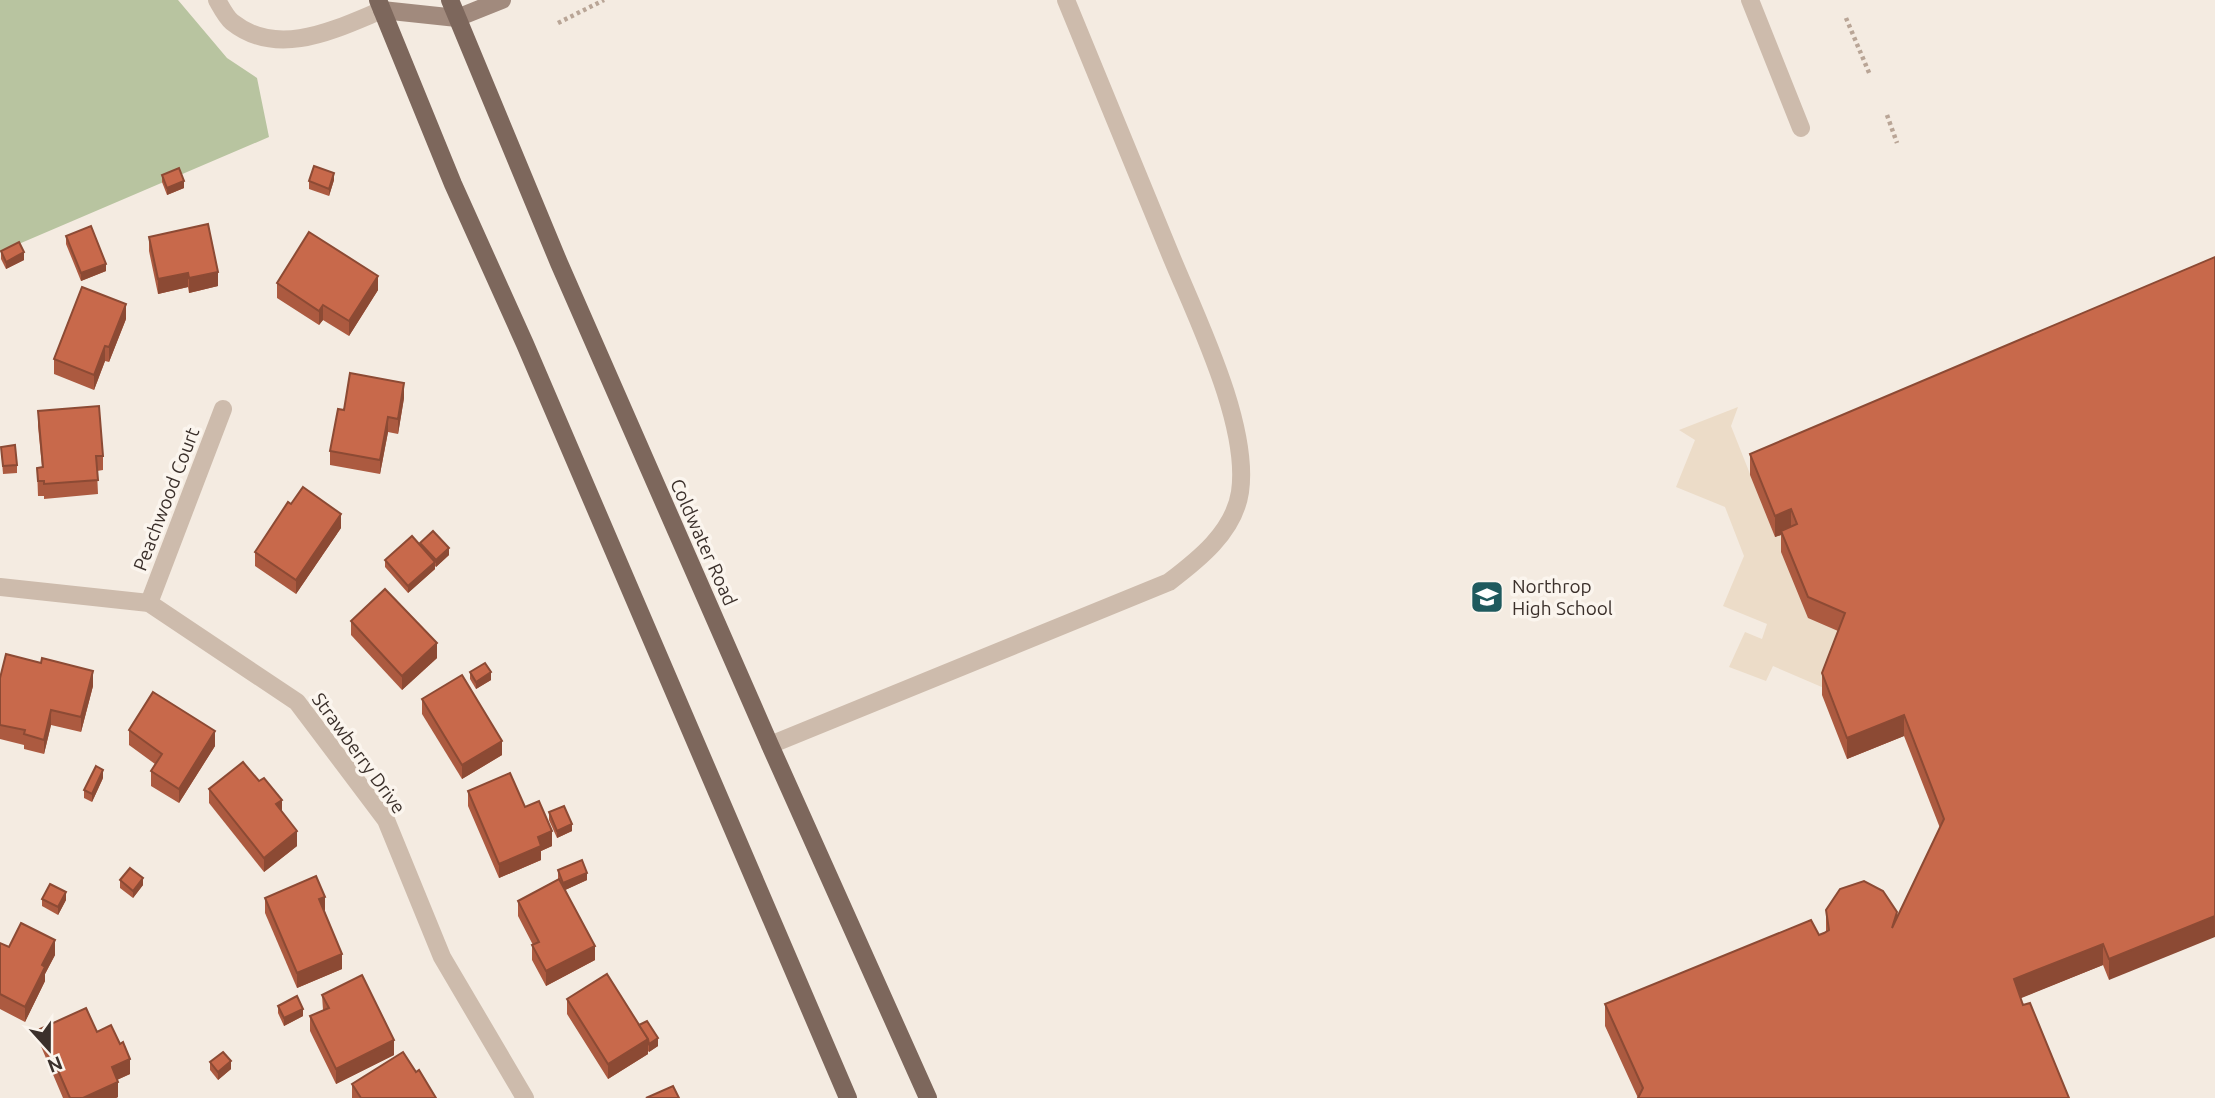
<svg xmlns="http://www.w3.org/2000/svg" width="2215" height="1098" font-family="Ubuntu,sans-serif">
  <rect width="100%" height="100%" fill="#f4ebe1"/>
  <polygon fill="#b8c4a0" points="0,0 178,0 227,58 257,78 269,137 0,252"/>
  <polygon fill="#ecdcc8" points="1738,407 1731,426 1775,537 1791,531 1845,634 1824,688 1773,666 1766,681 1729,667 1745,632 1762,639 1767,624 1723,606 1744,556 1725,507 1676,487 1695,440 1679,430"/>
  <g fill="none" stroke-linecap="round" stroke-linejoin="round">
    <g stroke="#b9a596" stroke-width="4.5" stroke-dasharray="3.5 3.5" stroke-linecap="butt">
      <polyline points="1846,18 1870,75"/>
      <polyline points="558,23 604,0"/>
      <polyline points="1887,115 1897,143"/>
    </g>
    <g stroke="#cdbbac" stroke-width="18">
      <polyline points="1750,0 1801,128"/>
      <path d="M770,745L1169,582C1198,560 1234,532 1240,492C1250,424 1195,315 1169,251C1135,167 1100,84 1066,0"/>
    </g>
    <g stroke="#cdbbac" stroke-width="18">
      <path d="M217,0C221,7 226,17 232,22C278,59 336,29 382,10"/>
      <polyline points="0,587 149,603 297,702 386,820 442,957 525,1098"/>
      <polyline points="149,603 223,409"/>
    </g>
    <polyline stroke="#a18a7d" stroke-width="18" points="382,10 457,18 502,0"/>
    <g stroke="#7d675c" stroke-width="18">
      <polyline points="378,0 453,184 525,344 848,1098"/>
      <polyline points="450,0 559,263 770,745 928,1098"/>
    </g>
  </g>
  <g fill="#ac5a40">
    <polygon points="162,175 184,188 167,195 162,182"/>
    <polygon points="334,180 329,196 309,189 309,181"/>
    <polygon points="66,236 106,271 81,281 66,244"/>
    <polygon points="149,237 218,286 189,293 188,287 158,294 149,251"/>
    <polygon points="1,251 24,260 6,269 1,259"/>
    <polygon points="2215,257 2109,980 2103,965 2020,998 2069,1098 1638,1098 1605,1026 1605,1004 1826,932 1826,910 1897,920 1940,828 1904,736 1847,759 1822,695 1822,673 1838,631 1808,618 1781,552 1781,535 1775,537 1750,475 1750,454"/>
    <polygon points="277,283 378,290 349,336 323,320 319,325 277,298"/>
    <polygon points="126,319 109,362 105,361 94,390 54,374 54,359"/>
    <polygon points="404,398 398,434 388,432 380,474 330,465 330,451 344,410"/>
    <polygon points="38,411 103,456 103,470 97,471 98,494 44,499 44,496 38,496 37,468 42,467 38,426"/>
    <polygon points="1,447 17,465 17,473 3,474"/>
    <polygon points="341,528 296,594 255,566 255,552"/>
    <polygon points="420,543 449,555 436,567 435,566 435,569 408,593 385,567 385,560 420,546"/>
    <polygon points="351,621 437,658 402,690 351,635"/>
    <polygon points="470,672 491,680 476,689 470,679"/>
    <polygon points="0,678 93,686 81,732 51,725 44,754 24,749 24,745 0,739"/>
    <polygon points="422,699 502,755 462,779 422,714"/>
    <polygon points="129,730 215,746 179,803 151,786 151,771 155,764 129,745"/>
    <polygon points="103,778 92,802 84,798 84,790"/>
    <polygon points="209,789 282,812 297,846 264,872 209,803"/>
    <polygon points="468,791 552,846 541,851 541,860 499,878 468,806"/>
    <polygon points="549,812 572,831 557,838 549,820"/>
    <polygon points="558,870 587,880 565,890 595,960 546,986 532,960 532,945 533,945 518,916 518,901 558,879"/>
    <polygon points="120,880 143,885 133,898 120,888"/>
    <polygon points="265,898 325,912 342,969 297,988 265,913"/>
    <polygon points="42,899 66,900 58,915 42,906"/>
    <polygon points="0,943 9,947 55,955 45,974 45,981 25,1022 0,1009"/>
    <polygon points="322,995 394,1055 336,1084 310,1031 310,1016 323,1010"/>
    <polygon points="567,999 639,1025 658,1046 649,1052 648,1051 648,1054 608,1079 567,1014"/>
    <polygon points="278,1006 303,1016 284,1026 278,1013"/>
    <polygon points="40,1029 97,1032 130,1074 117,1080 118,1097 116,1098 63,1098 40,1044"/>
    <polygon points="210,1062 231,1069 218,1080 210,1070"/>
    <polygon points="416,1072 436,1098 352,1098 352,1084"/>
  </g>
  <g fill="#8c4a34">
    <polygon points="334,173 334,180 329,196 329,189"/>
    <polygon points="184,181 184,188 167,195 167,188"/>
    <polygon points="24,252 24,260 6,269 6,262"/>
    <polygon points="106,264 106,271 81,281 81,273"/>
    <polygon points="218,272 218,286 189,293 189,278"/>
    <polygon points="188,273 188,287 158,294 158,279"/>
    <polygon points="378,276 378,290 349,336 349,321"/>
    <polygon points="126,304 126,319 109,362 109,347"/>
    <polygon points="323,305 323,320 319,325 319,311"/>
    <polygon points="105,346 105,361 94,390 94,375"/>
    <polygon points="404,383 404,398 398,434 398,419"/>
    <polygon points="388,417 388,432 380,474 380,460"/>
    <polygon points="1791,509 1791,531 1781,531 1781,535 1775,537 1775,516"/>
    <polygon points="341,514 341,528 296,594 296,580"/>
    <polygon points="449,548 449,555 436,567 436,560"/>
    <polygon points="435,562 435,569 408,593 408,586"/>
    <polygon points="437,643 437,658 402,690 402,676"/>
    <polygon points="93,671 93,686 81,732 81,717"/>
    <polygon points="491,672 491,680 476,689 476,682"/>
    <polygon points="51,710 51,725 44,754 44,740"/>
    <polygon points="1904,715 1904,736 1847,759 1847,738"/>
    <polygon points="215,731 215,746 179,803 179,789"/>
    <polygon points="502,741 502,755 462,779 462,765"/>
    <polygon points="103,770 103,778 92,802 92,794"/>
    <polygon points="282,800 282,814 276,804"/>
    <polygon points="572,824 572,831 557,838 557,831"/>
    <polygon points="297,831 297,846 264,872 264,858"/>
    <polygon points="552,831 552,846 541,851 541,860 499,878 499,864 538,837"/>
    <polygon points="587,873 587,880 563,891 563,883"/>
    <polygon points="143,878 143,885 133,898 133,891"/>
    <polygon points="66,892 66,900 58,915 58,907"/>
    <polygon points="325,897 325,912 319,899"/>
    <polygon points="2215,916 2215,937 2109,980 2109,959"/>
    <polygon points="55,940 55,955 45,974 45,981 25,1022 25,1007 42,965"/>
    <polygon points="2103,944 2103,965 2014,1001 2014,979"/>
    <polygon points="595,946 595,960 546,986 546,971"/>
    <polygon points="342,954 342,969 297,988 297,973"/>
    <polygon points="303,1009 303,1016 284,1026 284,1018"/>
    <polygon points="658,1038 658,1046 649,1052 649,1044"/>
    <polygon points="648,1039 648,1054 608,1079 608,1064"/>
    <polygon points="394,1040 394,1055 336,1084 336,1069"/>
    <polygon points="130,1059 130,1074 112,1082 112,1067"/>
    <polygon points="231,1061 231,1069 218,1080 218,1072"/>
    <polygon points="118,1082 118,1097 116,1098 83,1098"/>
  </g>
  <g fill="#c8694b" stroke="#8c4a34" stroke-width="2">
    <polygon points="314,166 334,173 329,189 309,181"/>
    <polygon points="179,168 184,181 167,188 162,175"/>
    <polygon points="208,224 218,272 189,278 188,273 158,279 149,237"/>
    <polygon points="91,226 106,264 81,273 66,236"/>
    <polygon points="309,232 378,276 349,321 323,305 319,311 277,283"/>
    <polygon points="19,242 24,252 6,262 1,251"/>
    <polygon points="2215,257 2215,916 2109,959 2103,944 2014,979 2023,1005 2030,1003 2069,1098 1638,1098 1643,1088 1605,1004 1811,920 1819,935 1824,933 1829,930 1826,910 1840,889 1864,881 1883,891 1897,912 1892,928 1944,819 1904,715 1847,738 1822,673 1845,613 1808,597 1781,531 1797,524 1791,509 1775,516 1750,454"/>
    <polygon points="82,287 126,304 109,347 105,346 94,375 54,359"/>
    <polygon points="350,373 404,383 398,419 388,417 380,460 330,451 338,409 344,410"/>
    <polygon points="99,406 103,456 96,456 98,480 44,484 44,481 38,481 37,468 43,467 38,411"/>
    <polygon points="15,445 17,465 3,466 1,447"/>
    <polygon points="303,487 341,514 296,580 255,552 288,502 291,504"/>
    <polygon points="433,531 449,548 436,560 420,543"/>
    <polygon points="412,536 435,562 408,586 385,560"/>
    <polygon points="385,589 437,643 402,676 351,621"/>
    <polygon points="6,654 41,663 42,658 93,671 81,717 51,710 44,740 24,734 25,730 0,725 0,678"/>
    <polygon points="485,663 491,672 476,682 470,672"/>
    <polygon points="462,675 502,741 462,765 422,699"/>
    <polygon points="153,692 215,731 179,789 151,771 162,754 129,730"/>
    <polygon points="243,762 259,781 264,778 282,800 276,804 297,831 264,858 209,789"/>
    <polygon points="96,766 103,770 92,794 84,790"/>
    <polygon points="510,773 525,807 539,801 552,831 538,837 541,846 499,864 468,791"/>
    <polygon points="564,806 572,824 557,831 549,812"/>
    <polygon points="582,860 587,873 563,883 558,870"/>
    <polygon points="130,868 143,878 133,891 120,880"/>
    <polygon points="316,876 325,897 319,899 342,954 297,973 265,898"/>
    <polygon points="559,879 595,946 546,971 532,945 539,942 518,901"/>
    <polygon points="50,884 66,892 58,907 42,899"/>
    <polygon points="21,923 55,940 42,965 45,967 25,1007 0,994 0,943 9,947"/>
    <polygon points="607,974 648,1039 608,1064 567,999"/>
    <polygon points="362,975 394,1040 336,1069 310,1016 329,1008 322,995"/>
    <polygon points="297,996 303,1009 284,1018 278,1006"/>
    <polygon points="86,1008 97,1032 111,1025 120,1044 123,1042 130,1059 112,1067 118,1082 83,1098 70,1098 40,1029"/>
    <polygon points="647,1021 658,1038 649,1044 648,1039 639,1025"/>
    <polygon points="223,1052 231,1061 218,1072 210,1062"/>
    <polygon points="403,1052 416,1072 419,1070 436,1098 361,1098 352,1084"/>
    <polygon points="673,1086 679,1098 646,1098"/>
  </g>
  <defs>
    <symbol id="school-square" viewBox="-11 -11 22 22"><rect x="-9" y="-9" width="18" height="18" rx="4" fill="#1f5a5e" stroke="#fbf5ee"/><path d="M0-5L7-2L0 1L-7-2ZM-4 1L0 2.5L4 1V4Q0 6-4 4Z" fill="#fff"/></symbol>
  </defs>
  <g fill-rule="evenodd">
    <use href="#school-square" x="1468" y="578" width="38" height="38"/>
  </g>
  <g text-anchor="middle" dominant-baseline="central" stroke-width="7" stroke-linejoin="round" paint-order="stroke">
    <g font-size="19" fill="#3b302b" stroke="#fbf5ee">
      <text transform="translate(166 499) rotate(-69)">Peachwood Court</text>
      <text transform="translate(704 542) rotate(66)">Coldwater Road</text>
      <text transform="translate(359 753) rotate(54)">Strawberry Drive</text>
    </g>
    <g font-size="19" fill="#3b302b" stroke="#fbf5ee" text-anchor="start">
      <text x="1512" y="586">Northrop<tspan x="1512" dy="22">High School</tspan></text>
    </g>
  </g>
  <g transform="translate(49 1049) rotate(159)" stroke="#fbf5ee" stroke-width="5" paint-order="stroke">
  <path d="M0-5L12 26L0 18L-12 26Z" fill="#3b302b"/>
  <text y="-10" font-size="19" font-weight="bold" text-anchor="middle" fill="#3b302b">N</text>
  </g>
</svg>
